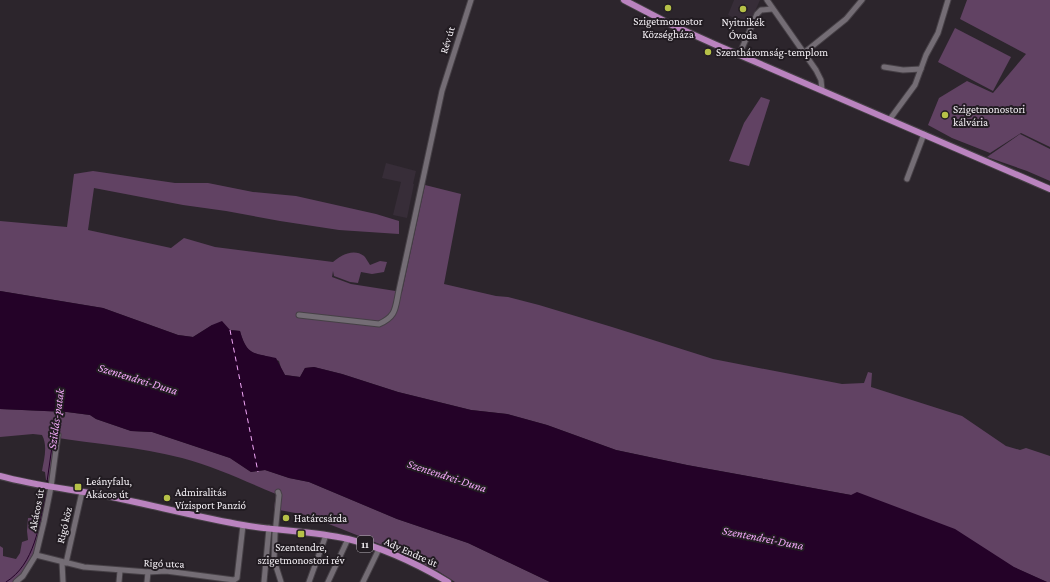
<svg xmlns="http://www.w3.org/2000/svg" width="1050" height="582" font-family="'Crimson Pro',serif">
  <rect width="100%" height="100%" fill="#2c252c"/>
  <g fill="#372d38">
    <polygon points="734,0 760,0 749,25 728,15"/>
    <polygon points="386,163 416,171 413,184 414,184 407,218 393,215 401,182 382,178"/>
  </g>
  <g fill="#614263">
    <polygon points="967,0 1050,0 1050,147 1021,133 990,153 952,138 928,125 939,98 967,81 993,93 1026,54 960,19"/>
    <polygon points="955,28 1011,57 993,91 938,62"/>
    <polygon points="761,97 770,100 749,166 729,161 744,123"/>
    <polygon points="1020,134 1050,149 1050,181 1027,171 987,157"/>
    <path d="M93,171L175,183H208L253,192L296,196L376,214L399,221V234L339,230L280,221L226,211L183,205L94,188L88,230L171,248L184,238L215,247L333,262C341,255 354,248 364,256C366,258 368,262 370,265L380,261L387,262L384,272L372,274L361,272L358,283L350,282L334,276L333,271L332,277L351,284L402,292L425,185L461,194L444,284L496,296L508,297L539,305L612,327L713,359L842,384L864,383L868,372L872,373L871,387L962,416L1006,446L1020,450L1026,448L1050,456V582H1047L851,495L687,465L616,450L547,425L507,414L471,410L398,392L342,374L314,367L305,368L300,377L285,375L281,368L279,361C257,350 248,361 240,331L230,330L212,325L193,337L178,335L103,308L0,291V221L67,227L74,174Z"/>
    <path d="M0,409L67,412L90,415L96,419L131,431L152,432L230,458L251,472L265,470L289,478L309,482L397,519L468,543L550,582H455L438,571L382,545L306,515L274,509L276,494C245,481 215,467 182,458C139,447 95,444 52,437L55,442L50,481L46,480L45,472L42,471C44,459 48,446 42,435L33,434L0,437Z"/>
    <path d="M45,511C40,529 33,574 13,582C9,582 4,582 0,582V546L3,548V556L16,559L20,553L22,542L28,540L27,531L28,518H34Z"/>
  </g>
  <path fill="#240228" d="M0,291L103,308L178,335L193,337L212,325L222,321L230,330L240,331C247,356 254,353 276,358L285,375L300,377L305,368L314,367L342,374L398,392L471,410L507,414L547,425L616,450L687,465L851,495L857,492L955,529L1014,567L1047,582H550L468,543L397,519L309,482L289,478L265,470L251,472L230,458L152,432L131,431L96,419L90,415L67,412L0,409Z"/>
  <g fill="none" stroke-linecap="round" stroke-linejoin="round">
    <g stroke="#240228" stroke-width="1">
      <polyline points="47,482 57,411"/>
      <path d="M6,582C35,564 39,525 46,494"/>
    </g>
    <polyline stroke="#f2a8f8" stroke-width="1" stroke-dasharray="5 4" stroke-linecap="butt" points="230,330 258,472"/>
    <defs>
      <g id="minor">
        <polyline points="767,0 816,70 821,80 822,90"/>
        <polyline points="805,52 846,19 862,0"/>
        <polyline points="739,55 757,14 761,10 772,9"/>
        <polyline points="884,67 903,70 921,69"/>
        <polyline points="890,119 915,85 926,55 938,33 948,0"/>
        <polyline points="907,179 924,134"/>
        <path d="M299,315L379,324C397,316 395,308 399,290L442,91L471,0"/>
        <polyline points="278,492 279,495 275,534 274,560 281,582"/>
        <polyline points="36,555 84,567 148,572 166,571 234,580 237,578 243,525"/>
        <polyline points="62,562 63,582"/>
        <polyline points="66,563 82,492"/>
        <polyline points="16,582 23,576 36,555 44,522 51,487 58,435"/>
        <polyline points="119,582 120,571"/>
        <polyline points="147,582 148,572"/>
        <polyline points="264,582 269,528"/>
        <polyline points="309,582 326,535"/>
        <polyline points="328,582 348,539"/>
        <polyline points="363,582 379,549"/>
      </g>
      <g id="major">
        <polyline points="624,0 672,25 714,44 1050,189"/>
        <path d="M0,476C35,486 71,489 107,496C152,505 197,517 243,525C278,531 314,531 348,539C384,548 416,563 448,582"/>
      </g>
    </defs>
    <use href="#minor" stroke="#464046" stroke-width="7"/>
    <use href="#major" stroke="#464046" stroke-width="8"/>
    <use href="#minor" stroke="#746d75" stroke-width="5"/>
    <use href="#major" stroke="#ba83bf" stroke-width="6"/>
  </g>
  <g fill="#b6c148" stroke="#221c22" stroke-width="1.5">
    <circle cx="668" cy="8" r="4"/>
    <circle cx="743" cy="9" r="4"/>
    <circle cx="708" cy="52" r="4"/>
    <circle cx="945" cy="115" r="4"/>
    <rect x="74" y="483" width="8" height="8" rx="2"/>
    <circle cx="167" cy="498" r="4"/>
    <circle cx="286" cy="518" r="4"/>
    <rect x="297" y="530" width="8" height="8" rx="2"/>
  </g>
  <g text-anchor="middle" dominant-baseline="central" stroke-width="4" stroke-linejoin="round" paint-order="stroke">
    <rect fill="#221c22" stroke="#b6b2b7" stroke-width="1" x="357" y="536" width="16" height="16" rx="3"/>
    <g font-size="10" font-weight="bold" fill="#f6f2f7">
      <text x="365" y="544">11</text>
    </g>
    <g font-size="11" fill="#f6f2f7" stroke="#221c22" text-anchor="start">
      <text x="668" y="21" text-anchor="middle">Szigetmonostor<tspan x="668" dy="13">Községháza</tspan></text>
      <text x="743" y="22" text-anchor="middle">Nyitnikék<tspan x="743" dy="13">Óvoda</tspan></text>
      <text x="716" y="52">Szentháromság-templom</text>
      <text x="953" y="109">Szigetmonostori<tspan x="953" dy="13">kálvária</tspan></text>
      <text x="86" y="481">Leányfalu,<tspan x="86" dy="13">Akácos út</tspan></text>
      <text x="175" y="492">Admiralitás<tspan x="175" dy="13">Vízisport Panzió</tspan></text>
      <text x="294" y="518">Határcsárda</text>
      <text x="301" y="547" text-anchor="middle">Szentendre,<tspan x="301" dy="13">szigetmonostori rév</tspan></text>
    </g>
    <g font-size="11" fill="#f6f2f7" stroke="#221c22">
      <text transform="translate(447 40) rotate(-73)">Rév út</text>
      <text transform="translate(36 510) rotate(-79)">Akácos út</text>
      <text transform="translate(64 525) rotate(-77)">Rigó köz</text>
      <text transform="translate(411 552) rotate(24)">Ady Endre út</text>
      <text transform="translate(164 563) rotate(2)">Rigó utca</text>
    </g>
    <g font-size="12" font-style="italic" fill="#f2a8f8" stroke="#221c22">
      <text transform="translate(138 379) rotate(17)">Szentendrei-Duna</text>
      <text transform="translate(56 419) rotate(-82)">Sziklás-patak</text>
      <text transform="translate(447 476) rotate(18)">Szentendrei-Duna</text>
      <text transform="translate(763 538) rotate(11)">Szentendrei-Duna</text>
    </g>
  </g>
</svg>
